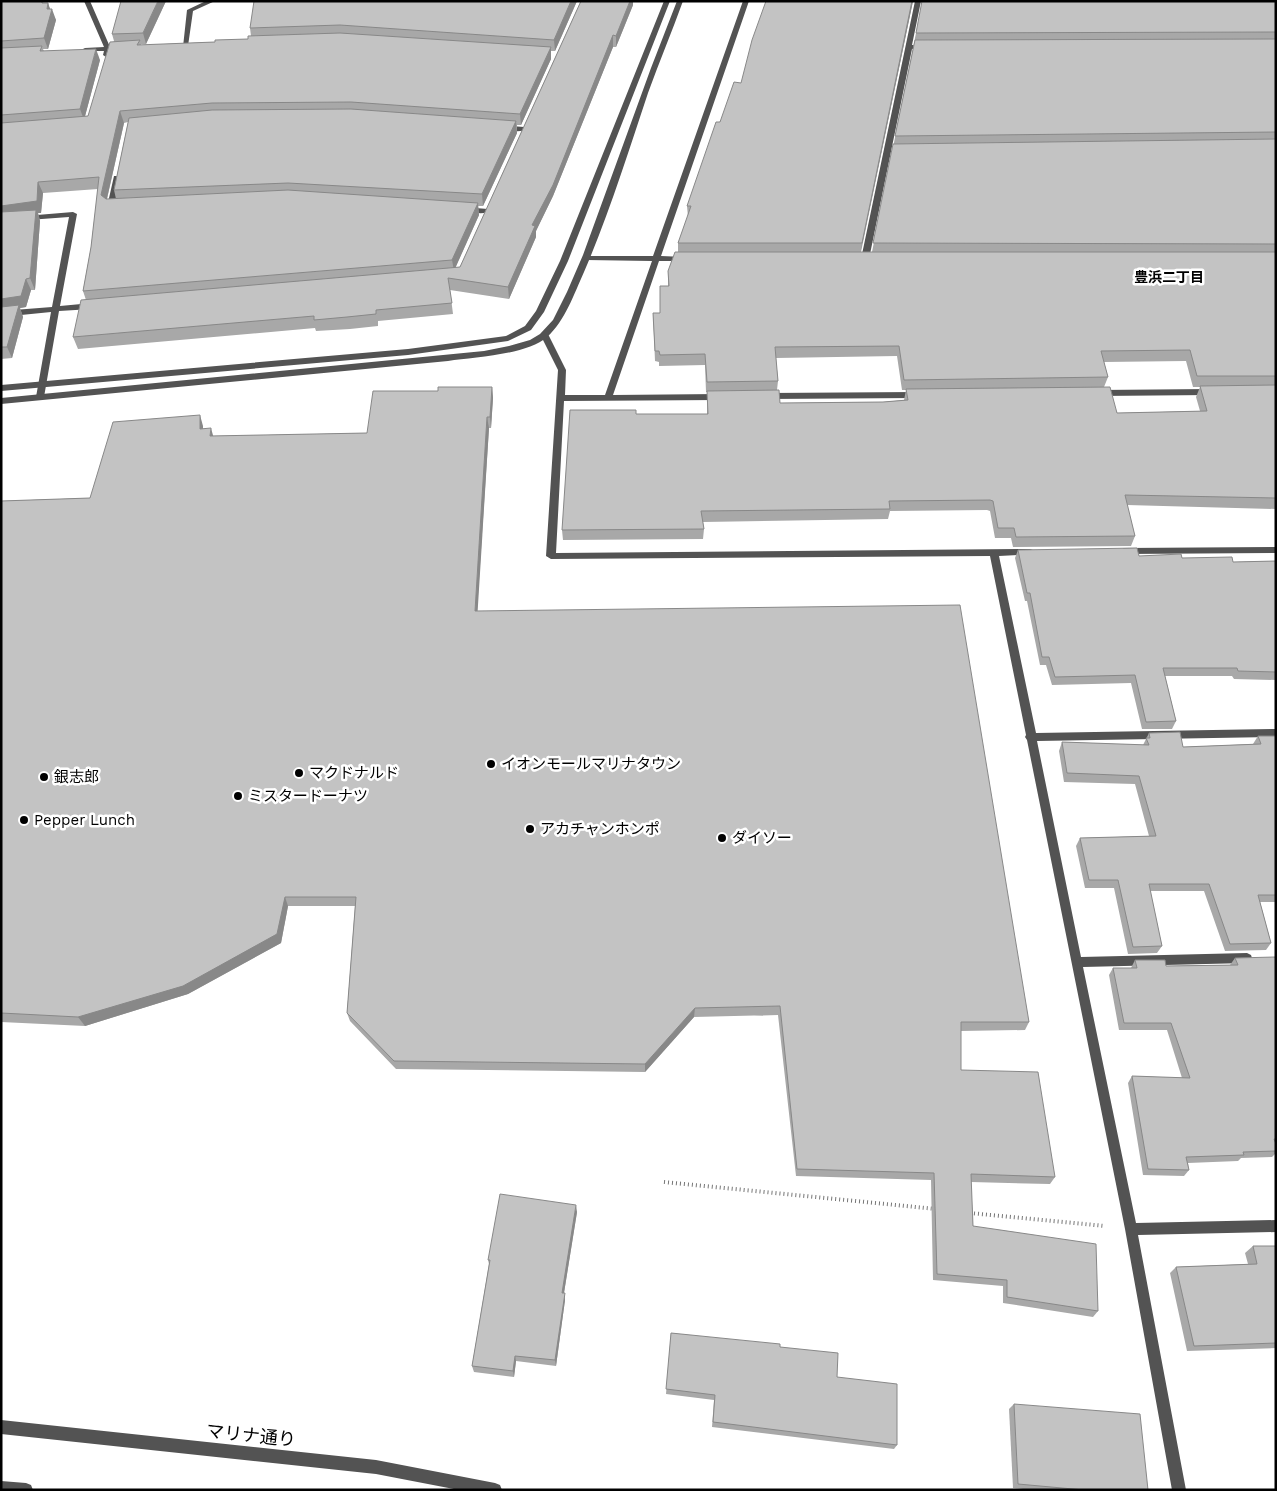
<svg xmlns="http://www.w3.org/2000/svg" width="1277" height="1491" font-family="'Work Sans','Noto Sans JP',sans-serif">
  <rect width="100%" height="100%" fill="#fff"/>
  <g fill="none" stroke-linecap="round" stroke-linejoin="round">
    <g stroke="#757575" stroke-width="4" stroke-dasharray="1 3" stroke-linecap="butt">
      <polyline points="664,1182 936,1209"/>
      <polyline points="970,1213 1105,1226"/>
    </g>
    <g fill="#535353" fill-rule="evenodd">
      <polygon points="84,1 90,1 110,47 122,47 122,49 111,51 108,56 106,57 103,55 104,51 83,51 83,49 85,48 104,47"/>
      <polygon points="206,1 215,1 193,11 188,46 183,47 187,10"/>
      <polygon points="743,1 749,1 661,256 685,257 689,259 685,261 659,261 613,395 720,394 724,397 720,400 564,401 556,553 1030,549 1033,550 1035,552 1033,554 999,556 1036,733 1276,729 1276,737 1037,741 1081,957 1247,953 1251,955 1252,958 1251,961 1247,963 1083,967 1136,1223 1276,1220 1276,1232 1138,1235 1186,1490 1172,1490 1125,1229 1027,740 1025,737 1026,735 990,556 551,559 546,556 558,370 541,336 542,334 548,334 566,370 565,395 605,395 652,261 586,260 582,258 586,256 653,256"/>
      <polygon points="915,1 921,1 912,45 927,45 930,47 927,49 912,49 869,259 865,261 861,259"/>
      <path d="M500,125L524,127L528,129C521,133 506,131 499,127Z"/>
      <polygon points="114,176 120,176 121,178 115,205 120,207 119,209 111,209 107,207"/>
      <path d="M462,207L488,209L492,211C485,215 468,213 461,209Z"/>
      <polygon points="73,212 77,214 60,306 92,303 96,306 92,309 59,311 44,397 40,400 36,397 51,312 1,317 1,311 52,307 69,217 1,222 1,218"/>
      <polygon points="1210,389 1214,392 1210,395 1099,396 1095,393 1099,390"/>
      <polygon points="917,392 921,395 917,398 767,399 763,396 767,393"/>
      <polygon points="1276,547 1276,553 1124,554 1119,551 1124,548"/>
    </g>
    <g fill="#535353" fill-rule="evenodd">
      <polygon points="664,1 670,1 568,261 544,312 531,330 508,341 408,355 1,391 1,385 408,349 506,336 525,326 536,311 560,261"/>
      <path d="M677,1H683C672,32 659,62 648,93C628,153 609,214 584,272C574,294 565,321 547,337C527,355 474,357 448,361L1,404V398L484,351L509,346L530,340L540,334L553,320L567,292L583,255L651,68Z"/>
      <polygon points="1,1420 376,1460 495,1483 500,1485 502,1490 459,1490 376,1474 1,1434"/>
      <polygon points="1,1481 26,1483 31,1485 33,1490 1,1490"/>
    </g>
  </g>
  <g fill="#a8a8a8" fill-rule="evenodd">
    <path d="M1,1L48,3L50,9L56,20L48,49H43L44,51L100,60L85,116H88L114,41L112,34L166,1L146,44H141V45L215,42L248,39L251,36L250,28L577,1L555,51H551V59L521,125H517V133L483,206H478L479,215L455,268L460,267L581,1H633V5L616,47H613L553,196L536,231V237L509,299L450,290L453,314L378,321V326L350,329L316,331L315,328L78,349L73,337L86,300L83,291L91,247L98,189L43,193L41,213H38L40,221L35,290H31L26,307L20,308L23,317L12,358L1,359ZM128,122L114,190L116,199H107L124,123Z"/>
    <path d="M913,1L861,252H872L916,33L1276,1V509L1127,505L1135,536L1131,546L1013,547L1011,538H995L990,511L987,510L890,511L888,519L703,522L704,529L703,539L563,540L562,530L636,414H707V392H706L705,365L659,366V362L655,361L653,313H660V286H668V271L678,252V243L688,217L687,206L720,122L741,83ZM897,356L902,390H906L904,400L883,402L780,403L777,390L778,381L776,358ZM1186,361L1193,387H1200L1196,397L1200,411L1117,413L1104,387L1108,377L1104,362Z"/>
    <polygon points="492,387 493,398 491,428 489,428 477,611 1029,1022 1025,1030 961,1031 961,1070 1055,1177 1050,1184 971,1182 973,1226 1098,1311 1093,1317 1003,1303 1003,1286 933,1280 931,1180 796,1176 778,1015 694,1017 645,1072 396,1069 350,1021 347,1013 355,906 288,906 281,943 188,994 85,1026 1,1022 1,501 90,498 203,426 203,429 213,436 367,433 438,391"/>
    <polygon points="1018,550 1182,558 1233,562 1276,561 1276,680 1234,679 1232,676 1165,676 1176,721 1172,729 1142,729 1131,683 1052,685 1046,665 1040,665 1027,601 1025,601 1015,558"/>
    <polygon points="1149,733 1183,747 1253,744 1258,736 1276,736 1276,902 1260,902 1271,943 1266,950 1225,951 1204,891 1150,891 1162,946 1157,953 1128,954 1114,888 1085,888 1076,846 1080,838 1149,836 1135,784 1064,782 1059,751 1062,742 1143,745"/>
    <polygon points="1235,958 1276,960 1276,1153 1272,1157 1241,1158 1238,1161 1188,1163 1189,1170 1184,1176 1143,1175 1128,1083 1132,1076 1182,1078 1167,1030 1119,1030 1109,975 1113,968 1131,968 1135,960 1166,966 1230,965"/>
    <polygon points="577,1212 564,1293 565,1300 556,1366 516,1361 514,1377 474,1372 472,1366 489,1264 488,1260"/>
    <polygon points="1253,1246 1276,1246 1276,1348 1187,1351 1170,1273 1176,1267 1248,1264 1245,1253"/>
    <polygon points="671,1333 780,1347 837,1377 897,1445 894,1449 712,1427 714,1400 666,1394"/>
    <polygon points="1014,1404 1148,1490 1032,1490 1013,1488 1009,1409"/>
  </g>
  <g fill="#888">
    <polygon points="158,1 166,1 146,44 143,33"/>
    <polygon points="571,1 577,1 555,51 554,40"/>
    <polygon points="630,1 633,1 633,5 616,47 616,36"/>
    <polygon points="912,1 913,1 860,254 862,243"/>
    <polygon points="48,3 51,12 52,9 56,20 48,49 44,38 47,9"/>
    <polygon points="613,35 613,47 553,196 536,231 536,237 509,299 508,287 532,225"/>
    <polygon points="551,47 551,59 521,125 520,114"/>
    <polygon points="96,49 100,60 84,120 80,109"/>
    <polygon points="120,111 124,123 105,207 101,195"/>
    <polygon points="516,121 517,133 483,206 482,194"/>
    <polygon points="38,182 43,193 41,213 38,213 40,221 35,290 30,278 1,218 1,206"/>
    <polygon points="478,203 479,215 454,271 452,260"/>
    <polygon points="26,279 31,290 26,307 20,308 23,317 12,358 7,347 1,311 1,299"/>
    <polygon points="492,387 493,398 491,428 490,417"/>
    <polygon points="200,415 203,426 203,440 200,429"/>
    <polygon points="487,417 489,428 477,621 475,611"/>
    <polygon points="211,428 214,439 210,436"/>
    <polygon points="285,897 288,906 281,943 188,994 85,1026 78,1017"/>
    <polygon points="695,1008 694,1017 645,1072 645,1064"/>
    <polygon points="576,1205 577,1212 563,1299 562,1293"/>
    <polygon points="565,1293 565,1300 556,1366 555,1360"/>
    <polygon points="515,1356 516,1361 514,1377 513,1371"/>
  </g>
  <g fill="#c3c3c3" stroke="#888">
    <polygon points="1,1 42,1 42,3 48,3 47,9 52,9 44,38 1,41"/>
    <polygon points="121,1 158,1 143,33 112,34"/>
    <polygon points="254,1 571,1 554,40 340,25 250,28"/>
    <polygon points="581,1 630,1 616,36 613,35 553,185 532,225 535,226 508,287 448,278 452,303 376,310 376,314 347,317 314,320 314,316 73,337 81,300 460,267"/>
    <polygon points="766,1 912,1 862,243 678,243 691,206 687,206 716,122 720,122 734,82 741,83 752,40"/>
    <polygon points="922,1 1276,1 1276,32 916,33"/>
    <polygon points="340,33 551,47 520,114 351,102 212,103 120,111 101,195 106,199 288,190 478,203 452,260 83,291 91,247 99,177 38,182 37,201 1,206 1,123 88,116 110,42 140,40 137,45 215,42 215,40 248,39 248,36"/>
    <polygon points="1276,39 1276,132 895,136 915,40"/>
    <polygon points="42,46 40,51 96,49 80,109 1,115 1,48"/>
    <polygon points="351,109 516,121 482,194 288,183 114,190 129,118 212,110"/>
    <polygon points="1276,139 1276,244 873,243 893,144"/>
    <polygon points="36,210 30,278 26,279 21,296 1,299 1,212"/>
    <polygon points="675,252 1276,252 1276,376 1197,376 1190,350 1101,351 1108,377 904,380 899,346 775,347 778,381 707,382 705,354 660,355 659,351 655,351 653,313 660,313 660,286 669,286 668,271"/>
    <polygon points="19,305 7,347 1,347 1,307"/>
    <polygon points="1276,385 1276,498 1125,495 1135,536 1016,537 1014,528 998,528 993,501 990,500 889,501 890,509 701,511 704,529 562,530 570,410 636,410 636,414 708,414 707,391 779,390 780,403 883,402 908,400 906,389 1110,387 1117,413 1207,411 1200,386"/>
    <polygon points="438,387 492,387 490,417 487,417 475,611 960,605 1029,1022 961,1022 961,1070 1038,1072 1055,1177 971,1174 973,1226 1096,1244 1098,1311 1007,1297 1007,1280 937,1274 934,1173 797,1169 780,1006 695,1008 645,1064 394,1061 347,1013 356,897 285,897 277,934 183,986 78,1017 1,1013 1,501 90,498 113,422 200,415 200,429 211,428 210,436 367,433 373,391 438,391"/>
    <polygon points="1137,548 1139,556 1181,554 1182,558 1232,557 1233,562 1276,561 1276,672 1238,671 1237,668 1163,668 1176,721 1146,722 1135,675 1055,677 1049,657 1042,657 1030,593 1027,593 1018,550"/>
    <polygon points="1180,732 1183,747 1261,744 1258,736 1276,736 1276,895 1258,895 1271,943 1230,944 1209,884 1149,884 1162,946 1133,947 1118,880 1089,880 1080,838 1156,836 1139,776 1067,773 1062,742 1149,745 1146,738 1150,738 1149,733"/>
    <polygon points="1275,957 1276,960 1276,1139 1274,1139 1276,1144 1276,1151 1243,1152 1244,1155 1186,1157 1189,1170 1148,1169 1132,1076 1190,1078 1171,1023 1124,1023 1113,968 1137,968 1135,960 1165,960 1166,966 1238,965 1235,958"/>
    <polygon points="500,1194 576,1205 562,1293 565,1293 555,1360 515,1356 513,1371 472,1366 490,1260 488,1260"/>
    <polygon points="1253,1246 1276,1246 1276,1343 1194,1346 1176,1267 1257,1264"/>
    <polygon points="671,1333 780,1344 780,1347 838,1353 837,1377 897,1384 897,1445 713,1422 715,1395 666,1389"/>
    <polygon points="1014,1404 1140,1414 1148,1490 1084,1490 1018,1484"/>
  </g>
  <g fill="#000" stroke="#fff" stroke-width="2">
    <circle cx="491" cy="764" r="5"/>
    <circle cx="299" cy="773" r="5"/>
    <circle cx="44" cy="777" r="5"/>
    <circle cx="238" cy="796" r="5"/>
    <circle cx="24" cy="820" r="5"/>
    <circle cx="530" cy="829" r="5"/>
    <circle cx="722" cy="838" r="5"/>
  </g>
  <g text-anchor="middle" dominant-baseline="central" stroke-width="5" stroke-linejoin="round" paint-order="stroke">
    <g font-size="14" font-weight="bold" fill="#000" stroke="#fff">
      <text x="1169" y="277">豊浜二丁目</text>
    </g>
    <g font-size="15" fill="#000" stroke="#fff" text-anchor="start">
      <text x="501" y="764">イオンモールマリナタウン</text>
      <text x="309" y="773">マクドナルド</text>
      <text x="54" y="777">銀志郎</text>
      <text x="248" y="796">ミスタードーナツ</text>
      <text x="34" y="820">Pepper Lunch</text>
      <text x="540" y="829">アカチャンホンポ</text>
      <text x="732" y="838">ダイソー</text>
    </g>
    <g font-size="18" fill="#000" stroke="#fff">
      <text transform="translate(251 1435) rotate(6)">マリナ通り</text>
    </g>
  </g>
  <rect width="1277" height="1491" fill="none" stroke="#000000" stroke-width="5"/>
</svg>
